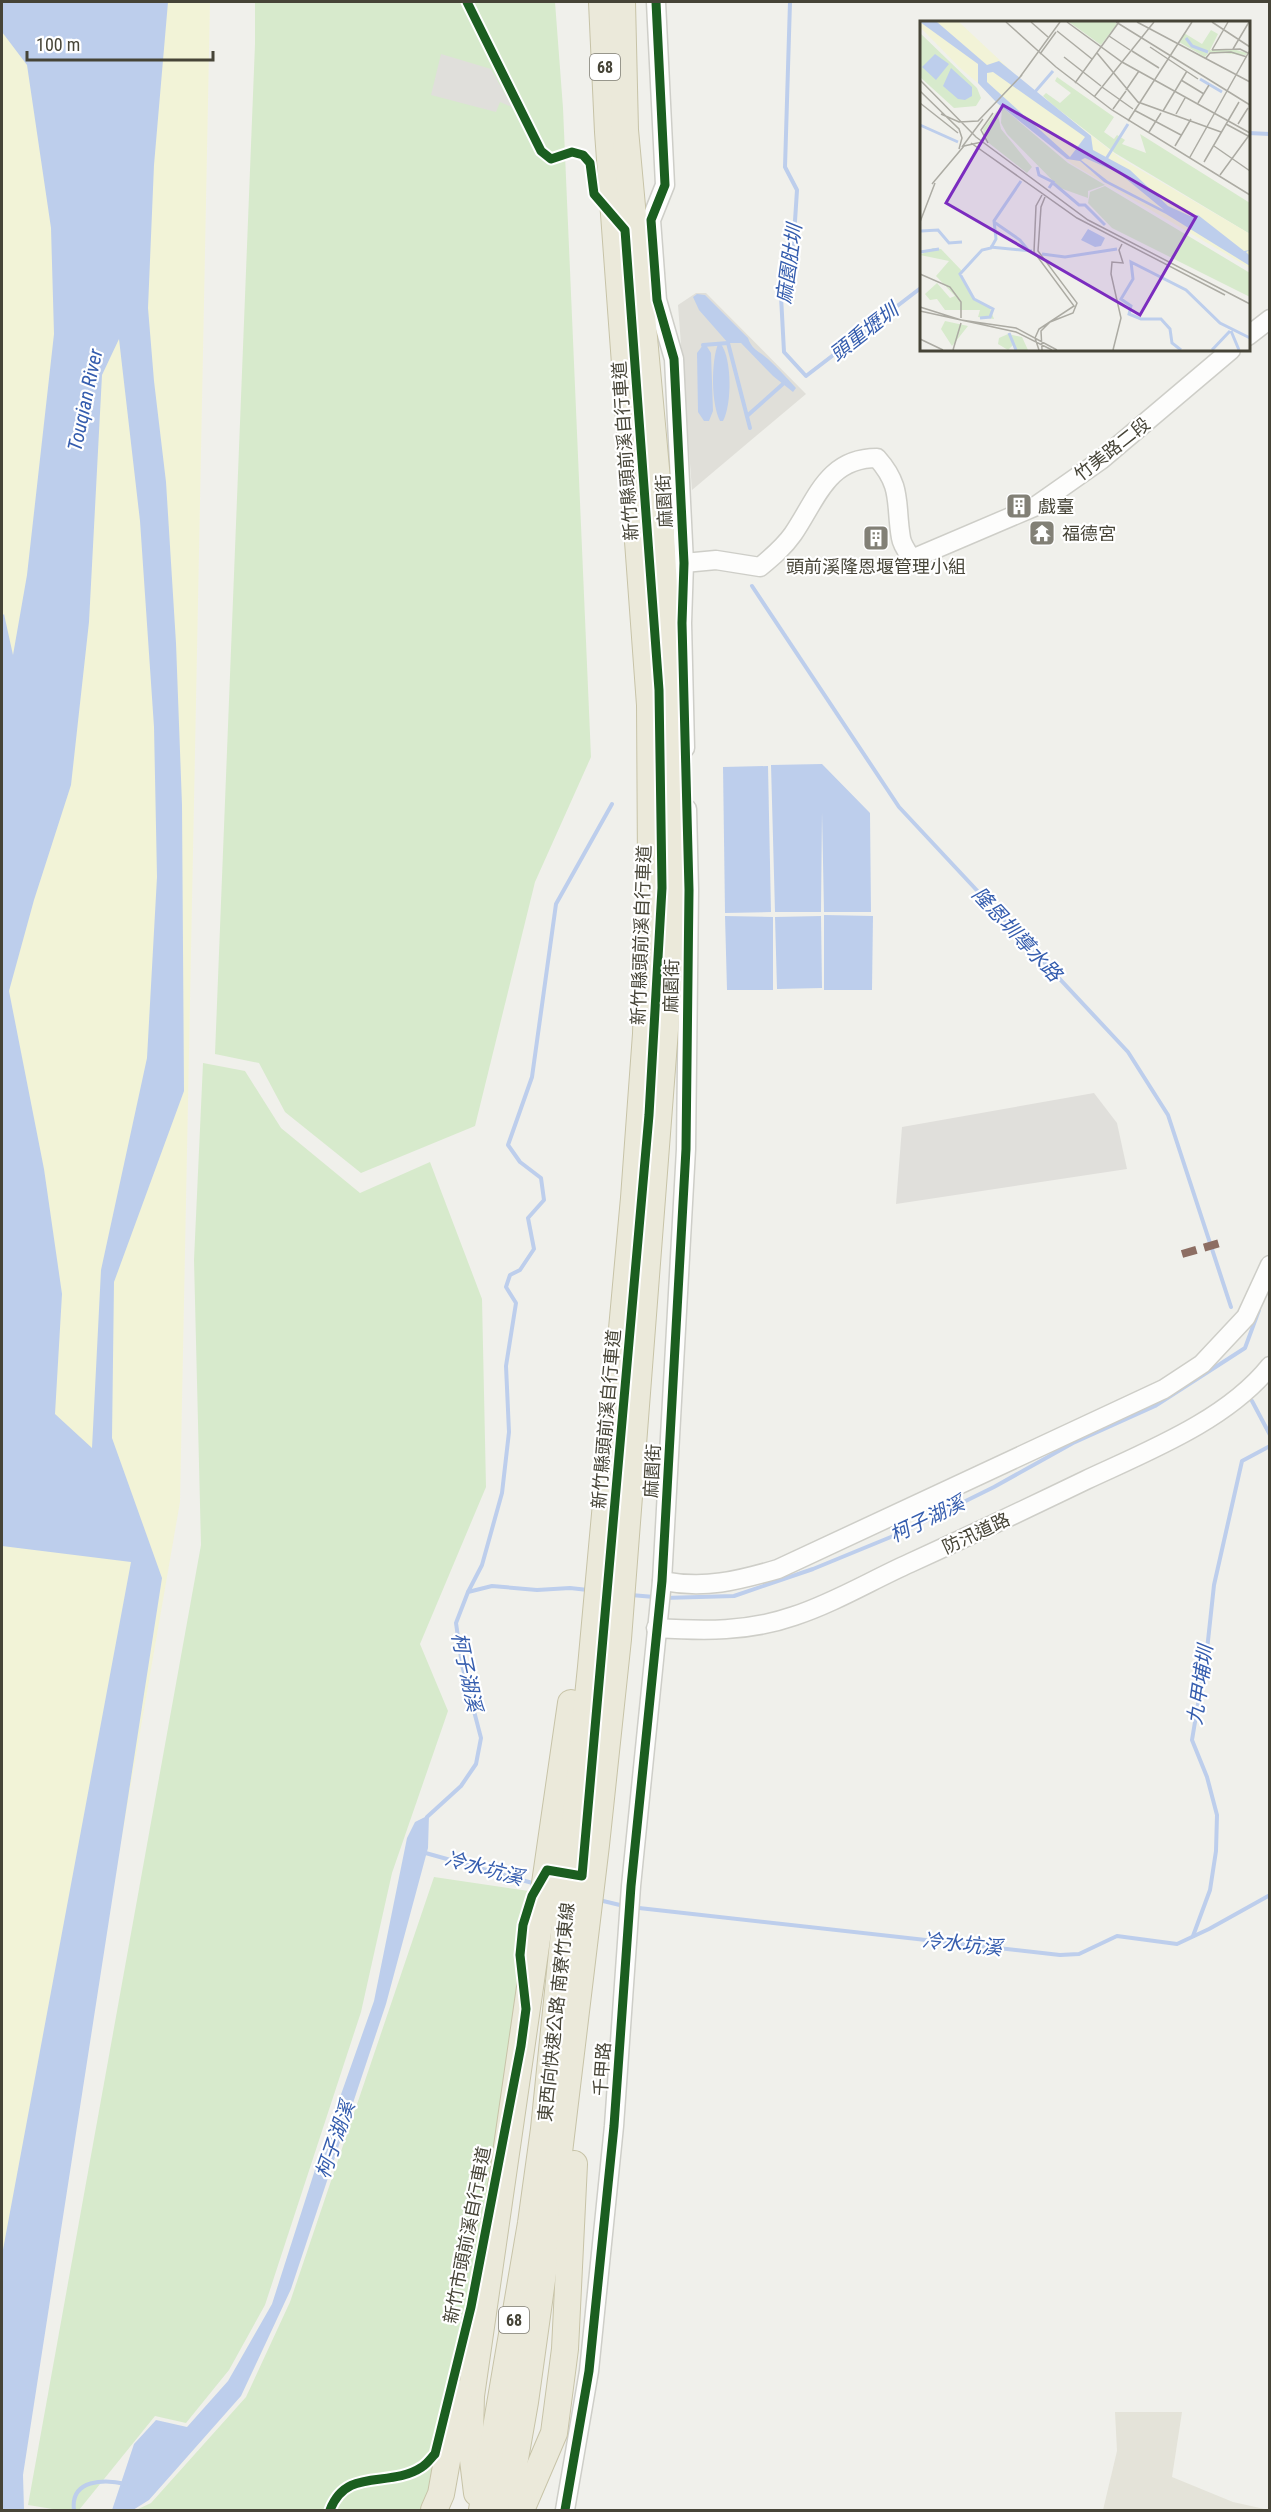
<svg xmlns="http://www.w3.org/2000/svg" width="1271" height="2512" font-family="'Roboto Condensed','Noto Sans TC',sans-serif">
  <rect width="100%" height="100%" fill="#f0f0eb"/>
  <polygon fill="#e4e3d9" points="1115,2412 1182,2412 1172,2477 1233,2502 1269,2510 1103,2510 1117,2451"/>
  <polygon fill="#e0dfd9" points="696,293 706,293 806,394 692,490 678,305"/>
  <g fill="#d7eacc">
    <polygon points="255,2 555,2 563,108 591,757 535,882 475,1126 361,1173 285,1112 259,1063 215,1054 255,44"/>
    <polygon points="203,1063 245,1071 281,1128 360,1193 430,1162 482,1299 486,1487 420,1644 448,1711 392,1873 361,2012 265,2305 229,2370 186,2423 155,2416 79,2510 59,2510 28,2505 201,1545 194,1260"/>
    <polygon points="434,1877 529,1891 516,2025 486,2256 439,2484 423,2510 136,2510 151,2503 246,2397 290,2302"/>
  </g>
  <polygon fill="#f2f3d7" points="2,2 210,2 180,1502 5,2510 2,2510"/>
  <g fill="#e0dfdb">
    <polygon points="441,54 491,69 512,107 500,102 496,112 431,95"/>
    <polygon points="1094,1093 1117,1123 1127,1169 896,1204 902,1127"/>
  </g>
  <g fill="#bdceec" fill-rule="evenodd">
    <path d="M2,2H168L154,165L148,308L154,381L166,482L176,643L182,805L184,1091L114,1282L112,1438L162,1578L23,2475L24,2510H2V2255L131,1562L2,1546V616L4,614L13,655L27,575L54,334L51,228L27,65L2,32ZM119,339L140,521L154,727L157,877L147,1058L101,1270L92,1448L55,1414L62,1294L44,1169L9,991L34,900L71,785L89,622L102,375Z"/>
    <path d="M697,294L705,295L748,338C752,350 759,351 768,359C778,368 787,378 796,388L793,392L773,376L741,343H728L699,310L693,297Z"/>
    <path d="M718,344H721C732,359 732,404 723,421H720C711,404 711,362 718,344Z"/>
    <polygon points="703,345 706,345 711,353 713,411 709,421 704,421 698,412 697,353"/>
    <polygon points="822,764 870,813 871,912 824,912 822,812 821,912 775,912 771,765"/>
    <polygon points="768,766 771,912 725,913 723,767"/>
    <polygon points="824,915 873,916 872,990 824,990"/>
    <polygon points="725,916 773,917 773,990 727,990"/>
    <polygon points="821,916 822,988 777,989 775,917"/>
    <polygon points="429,1815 428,1848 386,2004 291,2289 241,2396 149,2500 133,2510 112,2510 134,2444 156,2420 187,2427 228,2381 272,2304 321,2151 374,2001 407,1838 415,1822"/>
  </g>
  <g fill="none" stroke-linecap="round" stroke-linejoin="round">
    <g stroke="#bdceec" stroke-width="4">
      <polyline points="790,2 785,167 797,190 793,252 781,296 784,352 806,376 922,287"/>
      <polyline points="1248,133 1270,134"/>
      <polyline points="703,345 728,343 750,428"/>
      <polyline points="747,416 784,383"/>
      <polyline points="752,586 899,807 1128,1052 1168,1115 1231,1307"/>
      <polyline points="1252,1401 1270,1435"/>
      <polyline points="468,1592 482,1565 502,1493 509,1432 506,1366 516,1303 506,1287 510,1275 520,1270 534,1249 528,1218 544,1200 541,1178 520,1162 508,1145 532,1077 556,904 612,804"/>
      <polyline points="631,1595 654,1597"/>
      <polyline points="664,1598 734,1596 813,1569 903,1532 994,1487 1073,1443 1155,1406 1245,1348 1259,1310"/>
      <polyline points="427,1817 461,1786 476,1764 481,1738 462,1665 456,1623 468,1592 492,1586 537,1590 570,1588 588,1590"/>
      <polyline points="422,1852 536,1884"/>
      <polyline points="599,1900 624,1906"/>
      <polyline points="639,1908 1060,1955 1079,1954 1117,1936 1177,1944 1209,1929 1270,1895"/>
      <polyline points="1193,1936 1210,1890 1216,1851 1217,1815 1207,1777 1192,1740 1207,1650 1214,1585 1242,1461 1270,1446"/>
      <path d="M74,2510C70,2479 105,2479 126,2484"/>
    </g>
    <defs>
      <g id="minor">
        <polyline points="656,2 665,185 651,220 657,300 674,359 684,563 682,623 685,748"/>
        <polyline points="1248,336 1270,319"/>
        <path d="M684,563L716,560L760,567C772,557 784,547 793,534C817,499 827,458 877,458C903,487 895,504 901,538C902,545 908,553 912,559L1034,507L1101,460L1231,350"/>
        <path d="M662,1581C705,1589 737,1581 778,1569L1164,1389L1202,1364L1246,1317L1270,1265"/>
        <path d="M656,1628C704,1631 748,1632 794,1616C834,1603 872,1580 910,1563C969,1536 1028,1508 1086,1480C1148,1451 1227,1420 1270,1366"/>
        <polyline points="565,2510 589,2371 614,2126 631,1886 662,1581 686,1149 689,890 687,809"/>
      </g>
      <g id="highway">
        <polyline points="477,2493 470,2435 471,2396 571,1703"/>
        <polyline points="434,2510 441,2494 459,2394"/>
        <polyline points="482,2510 531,2223 544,2129 591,1667 634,1198 646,1034 651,867 650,705 608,132 602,2"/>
        <polyline points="506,2510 525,2402 554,2194 596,1845 618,1639 675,900 674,762 659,501 625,130 622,2"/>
        <polyline points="521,2510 554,2433 565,2349 574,2164"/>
      </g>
    </defs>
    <use href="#minor" stroke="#cecec8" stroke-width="21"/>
    <use href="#highway" stroke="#c7c3a7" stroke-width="28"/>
    <use href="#minor" stroke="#fdfdfc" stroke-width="18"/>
    <use href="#highway" stroke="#ebe9da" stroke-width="26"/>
    <polyline stroke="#8d6e63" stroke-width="8" stroke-dasharray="15 8" stroke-linecap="butt" points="1182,1254 1223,1242"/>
    <defs>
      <g id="cycleway">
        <path d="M330,2510C347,2466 389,2489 422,2467C427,2464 431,2458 435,2454L471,2307L521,2046L526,2009L520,1955L523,1925L532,1896L547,1870L582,1876L649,1115L662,888L659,690L625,230L594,194L590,163L583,155L572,152L551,159L541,151L467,2"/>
        <polyline points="565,2510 589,2371 614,2126 631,1886 662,1581 686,1149 689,890 682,623 684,563 674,359 657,300 651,220 665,185 656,2"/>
      </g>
    </defs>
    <use href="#cycleway" stroke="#fff" stroke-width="13"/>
    <use href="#cycleway" stroke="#1b5e20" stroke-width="9"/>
  </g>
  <defs>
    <symbol id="building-square" viewBox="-11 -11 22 22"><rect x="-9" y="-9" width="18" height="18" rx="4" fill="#828076" stroke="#fff"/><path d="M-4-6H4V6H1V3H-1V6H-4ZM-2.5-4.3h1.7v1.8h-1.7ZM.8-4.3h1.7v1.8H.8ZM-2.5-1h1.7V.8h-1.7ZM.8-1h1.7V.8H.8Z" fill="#fff"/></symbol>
    <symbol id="temple-square" viewBox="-11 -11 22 22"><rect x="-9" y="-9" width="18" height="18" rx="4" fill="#828076" stroke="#fff"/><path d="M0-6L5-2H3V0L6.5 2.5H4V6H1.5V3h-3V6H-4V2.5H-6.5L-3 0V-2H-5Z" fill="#fff"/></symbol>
  </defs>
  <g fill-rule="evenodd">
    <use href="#building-square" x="1004" y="491" width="30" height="30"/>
    <use href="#temple-square" x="1027" y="518" width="30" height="30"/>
    <use href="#building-square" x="861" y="523" width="30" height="30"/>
  </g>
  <g text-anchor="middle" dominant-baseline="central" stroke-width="4.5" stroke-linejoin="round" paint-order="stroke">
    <g fill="#fff" stroke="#7e7c73" stroke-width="1.5">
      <rect x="590" y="54" width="30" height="26" rx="4.5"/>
      <rect x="499" y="2307" width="30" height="26" rx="4.5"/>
    </g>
    <g font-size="16" font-weight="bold" fill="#464437">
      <text x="605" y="67">68</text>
      <text x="514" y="2320">68</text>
    </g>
    <g font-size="18" fill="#464437" stroke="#fff">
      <text transform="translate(1112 449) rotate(-38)">竹美路二段</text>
      <text transform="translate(625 451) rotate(-94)">新竹縣頭前溪自行車道</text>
      <text transform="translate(664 501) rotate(-93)">麻園街</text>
      <text transform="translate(641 935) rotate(-88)">新竹縣頭前溪自行車道</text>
      <text transform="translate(671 986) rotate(-89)">麻園街</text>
      <text transform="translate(606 1419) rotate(-85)">新竹縣頭前溪自行車道</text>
      <text transform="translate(652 1471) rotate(-87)">麻園街</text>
      <text transform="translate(976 1533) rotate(-25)">防汛道路</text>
      <text transform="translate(556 2012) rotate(-84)">東西向快速公路 南寮竹東線</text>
      <text transform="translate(602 2069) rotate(-86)">千甲路</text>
      <text transform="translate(467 2235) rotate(-79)">新竹市頭前溪自行車道</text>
    </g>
    <g font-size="18" fill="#464437" stroke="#fff" text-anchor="start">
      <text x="1038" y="506">戲臺</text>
      <text x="1062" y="533">福德宮</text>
      <text x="876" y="566" text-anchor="middle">頭前溪隆恩堰管理小組</text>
    </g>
    <g font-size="20" font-style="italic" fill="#355dae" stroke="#fff">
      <text transform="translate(789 264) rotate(-82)">麻園肚圳</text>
      <text transform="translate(864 332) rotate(-38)">頭重壢圳</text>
      <text transform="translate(85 400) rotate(-78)">Touqian River</text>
      <text transform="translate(1017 934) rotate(47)">隆恩圳導水路</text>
      <text transform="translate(927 1519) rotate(-26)">柯子湖溪</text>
      <text transform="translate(467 1672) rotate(78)">柯子湖溪</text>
      <text transform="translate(1200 1685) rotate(-82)">九甲埔圳</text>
      <text transform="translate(484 1868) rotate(15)">冷水坑溪</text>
      <text transform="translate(962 1944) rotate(6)">冷水坑溪</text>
      <text transform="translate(335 2140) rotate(-71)">柯子湖溪</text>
    </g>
  </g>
  <g transform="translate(920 21)">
    <rect width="330" height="330" fill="#f0f0eb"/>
    <path d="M149,1H195L197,3L181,24ZM291,9L298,13L290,29L313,28L327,32L326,34L289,31L285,36L259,21L264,12L282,23ZM0,12L57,67L61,77L56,85L34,87L0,56ZM137,56L194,96L184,111L194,118L197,114L205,119L202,123L226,132L220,113L330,182V213L195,132L134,85L123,75L126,72L140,82L151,72L135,60ZM82,86L148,142L185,164L168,170V177L140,167L87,113L81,102ZM77,90L81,108L112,146L107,152L65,119L63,108ZM185,165L330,252V276L192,207L168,182L170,171ZM13,227L21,228L42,250L40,254L54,279L69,285L74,298L58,296L60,289H25L17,278L10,279L5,273L17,262L30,277L35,275L16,255L29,240L0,234ZM25,300L48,305L32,325L21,308ZM88,313L102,316L108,329H95L93,324L88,329L78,323L79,317Z" fill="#d7eacc"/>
    <path d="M0,1H39L102,60L200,137L330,213V247L152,143L39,46L0,6Z" fill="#f2f3d7"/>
    <path d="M0,1H17L67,44L79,40L171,115L173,129L210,149L248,185L270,195L278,194L324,230L330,229L326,231L330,235V245L246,193L184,161L160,140L147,138L77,82L58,62V43ZM73,51L165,116L150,136L67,61V52ZM165,137L199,152L244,189L188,160L161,139ZM15,33L29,43L16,59L2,46ZM31,47L52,66V75L45,79L38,78L23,65ZM168,208L185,217L181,225L175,226L161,219Z" fill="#bdceec" fill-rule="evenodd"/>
    <path fill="none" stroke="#bdceec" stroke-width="3" d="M266,17L272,25L288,31M280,58L302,71M114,72L133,50M0,104L38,121M186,138L208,103M117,146L119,154L133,161L129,167M133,162L159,184H165L185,204M74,201L100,219L108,229M1,210L18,209L29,222L42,221M70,226L112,230M0,231L19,228M122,233L145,236L197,228M60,297L70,296L73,288L54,278L40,253L62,229L71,227L76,218L74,200L101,160M311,310L319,329M89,312L96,329M261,329L252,322L250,308L241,298H221L209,293L211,285L201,278L213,258L211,241L266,269L300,302L330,317M292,329L310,310"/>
    <path fill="none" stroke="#acaba3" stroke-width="1.5" d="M86,1L136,46L192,89L330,174M111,1L128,16M147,1L202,41L330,112M196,1L330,84M217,1L330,61M292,1L330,26M137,10L172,38M189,15L210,29M230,26L278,58M313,28L329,1M292,29L320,28L330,33M292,29L308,1M212,30L239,47M177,32L218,81L301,111M120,33L136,11M144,36L181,65M286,37L290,32L311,31L327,36M100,56L140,1M0,59L56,116L168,199L330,283M261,59L284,73M155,62L199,1M182,66L213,88M206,69L219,50M0,70L39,108L42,117L39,128M174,76L234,1M0,82L38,112M278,82L289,64M193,88L206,70M214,89L261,114M243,90L267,50M21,93L39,101L58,100L102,54M256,93L265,77M208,100L272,1M306,103L330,116M318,103L328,87M229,111L241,92M51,122L157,197L305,274M68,122L61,109L73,92M255,125L271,98M294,125L330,150M42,126L63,98M270,136L330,29M284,141L319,81M300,154L330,113M12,163L44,125L62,121M0,201L15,162M0,253L30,266L41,281V297M0,286L41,299L96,307L137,329M0,290L96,311L132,329M0,318L23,329M33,329L41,302M119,329L115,317L119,308L154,285L114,231L116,185L122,174M122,329L121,310L130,301L153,292L157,282L118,230L121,186L125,176M193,329L201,297L191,253L192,241L203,242L199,229L202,223"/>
    <path fill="#7b2cbf" fill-opacity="0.15" stroke="#7b2cbf" stroke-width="3" d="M83,84L276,196L220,294L26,182Z"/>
    <rect width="330" height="330" fill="none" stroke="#464437" stroke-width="3"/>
  </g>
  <rect width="1271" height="2512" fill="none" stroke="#464437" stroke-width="6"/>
  <path d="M27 51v9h186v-9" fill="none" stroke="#464437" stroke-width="3"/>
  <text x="36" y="51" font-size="18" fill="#464437" stroke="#ffffff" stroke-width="4.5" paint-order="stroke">100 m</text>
</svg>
